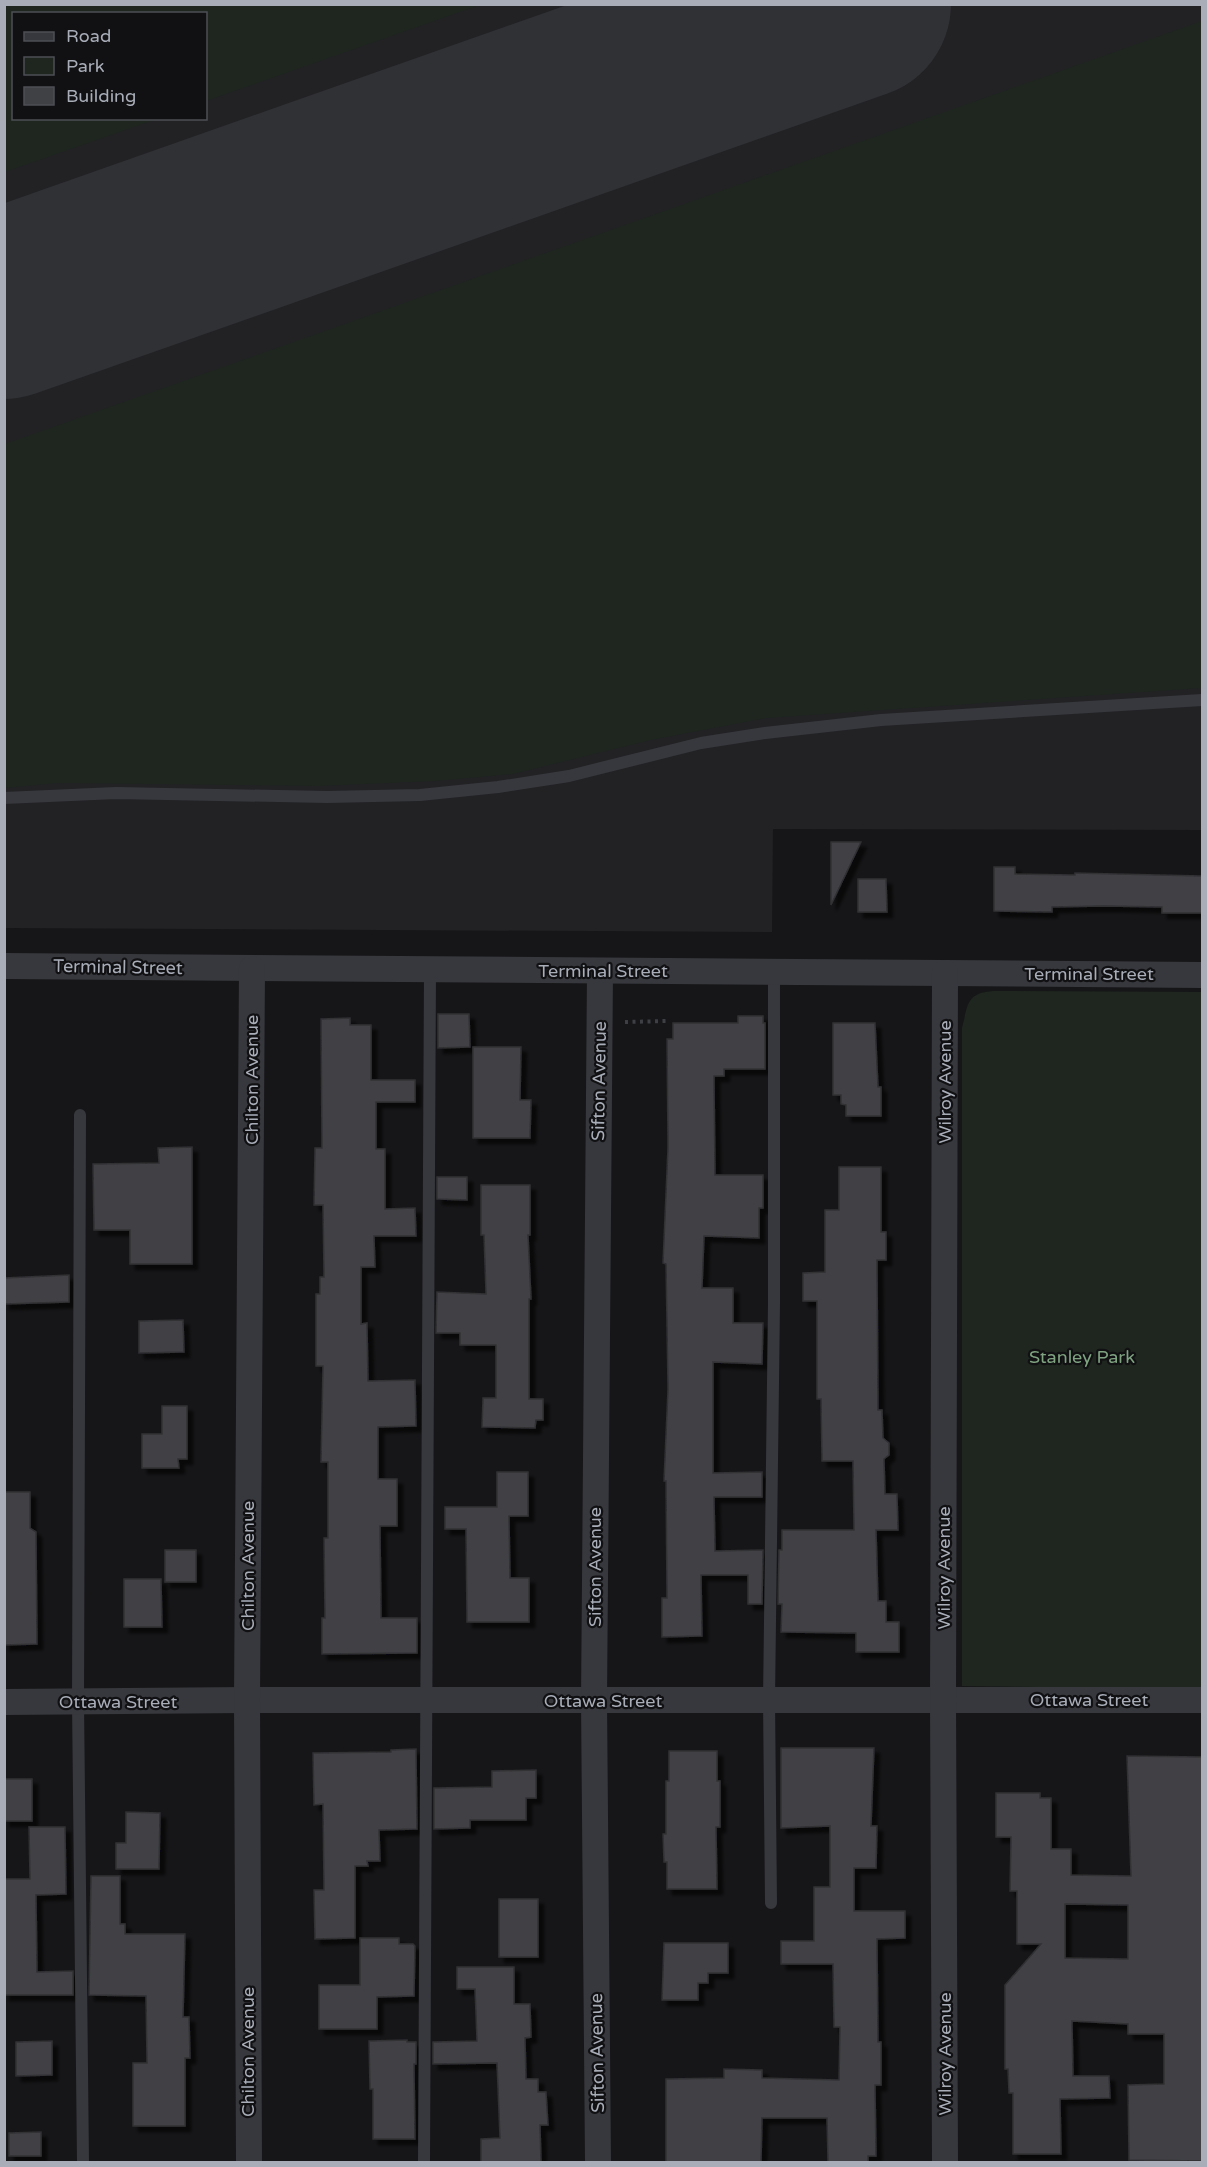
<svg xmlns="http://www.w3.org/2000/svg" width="1207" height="2167" font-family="'Varela Round',sans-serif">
  <defs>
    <filter id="shadow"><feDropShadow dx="5.5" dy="5.5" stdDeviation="1.5" flood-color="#0009"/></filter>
  </defs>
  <rect width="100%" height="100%" fill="#161618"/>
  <path fill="#222225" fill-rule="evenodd" d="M5,5H1202V830L773,829L772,932L5,928ZM14,14H206V118H14Z"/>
  <g fill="#1e261f">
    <polygon points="4,5 5,4 480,5 206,101 206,14 14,14 14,118 157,119 5,172"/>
    <polygon points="1202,21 1202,688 767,718 651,740 513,774 436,781 318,786 58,783 5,788 5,444"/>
    <path d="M993,991L1202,992V1689L962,1686V1028C968,1005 966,993 993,991Z"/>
  </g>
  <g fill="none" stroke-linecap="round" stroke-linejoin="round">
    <polyline stroke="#303135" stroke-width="190" points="4,304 856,4"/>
  </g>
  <g fill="#404145" stroke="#303034" stroke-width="1.5" fill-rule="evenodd" filter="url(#shadow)">
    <polygon points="831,842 861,842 831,905"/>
    <polygon points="994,867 1015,867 1015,874 1075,875 1075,873 1202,876 1203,913 1162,913 1162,907 1104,906 1052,907 1052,912 994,911"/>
    <polygon points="858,879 886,879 887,912 858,912"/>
    <polygon points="438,1014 469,1014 470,1047 438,1048"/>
    <polygon points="738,1016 763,1016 763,1023 765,1023 765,1069 724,1069 724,1076 714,1076 715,1175 763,1175 763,1208 759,1208 759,1238 704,1236 702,1288 733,1288 733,1323 763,1323 762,1364 713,1362 713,1473 762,1472 762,1497 714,1497 715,1551 763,1550 762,1604 748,1604 748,1575 701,1575 702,1636 662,1637 662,1598 667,1598 666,1481 664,1481 668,1389 666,1264 663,1263 668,1147 667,1039 673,1039 673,1023 738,1023"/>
    <polygon points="350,1018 350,1025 371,1025 371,1080 415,1080 415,1102 376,1102 376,1149 385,1149 385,1209 415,1208 416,1236 374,1236 375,1267 361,1267 361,1324 367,1323 368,1381 415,1380 416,1426 378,1427 378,1479 397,1479 397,1526 380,1526 381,1618 417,1618 417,1653 322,1654 322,1618 325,1618 324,1538 328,1538 328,1462 321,1462 323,1366 316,1366 316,1294 320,1294 320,1277 324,1277 323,1205 314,1205 315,1148 322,1148 321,1019"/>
    <polygon points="833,1023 875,1023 878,1087 881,1087 881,1116 846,1116 846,1105 841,1104 841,1095 833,1095"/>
    <polygon points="473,1047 521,1047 520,1100 531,1100 530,1138 473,1138"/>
    <polygon points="192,1147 192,1264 130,1264 130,1230 94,1230 93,1164 159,1163 158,1148"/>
    <polygon points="839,1167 881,1167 881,1232 886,1232 886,1260 877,1260 878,1410 882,1410 883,1438 889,1443 889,1455 884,1459 885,1494 897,1494 898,1530 876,1530 878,1601 886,1601 886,1622 899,1622 899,1652 856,1652 856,1633 781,1632 782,1604 778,1604 779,1550 782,1550 782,1530 854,1530 853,1461 822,1461 821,1399 817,1399 817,1301 803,1301 803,1273 825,1272 825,1210 839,1210"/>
    <polygon points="437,1177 467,1177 467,1200 437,1199"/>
    <polygon points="481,1185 530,1185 530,1235 528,1235 531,1299 529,1299 529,1399 543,1399 543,1420 536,1420 535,1428 482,1427 483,1398 496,1398 496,1345 460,1345 460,1333 436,1333 437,1292 486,1294 484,1235 481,1235"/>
    <polygon points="69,1275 69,1302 4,1304 4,1278"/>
    <polygon points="183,1320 184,1352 139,1353 139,1321"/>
    <polygon points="162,1406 187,1406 187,1459 178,1459 179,1468 142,1468 142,1434 162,1434"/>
    <polygon points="497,1472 528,1472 528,1516 509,1516 510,1578 529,1578 529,1622 467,1622 466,1529 445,1529 445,1507 497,1507"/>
    <polygon points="4,1492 30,1492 30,1528 36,1532 37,1644 4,1645"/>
    <rect x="165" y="1550" width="31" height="32"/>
    <polygon points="124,1579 161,1579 162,1627 124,1627"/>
    <polygon points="781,1748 874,1748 871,1826 877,1826 876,1868 854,1868 854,1911 905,1911 905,1938 877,1939 878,2042 881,2042 881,2085 875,2085 876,2156 868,2156 868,2163 828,2163 827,2118 762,2118 761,2163 666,2163 666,2079 724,2078 724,2069 762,2070 762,2078 839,2080 840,2027 834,2027 833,1964 781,1964 781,1941 814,1941 814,1887 830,1887 830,1826 781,1828"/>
    <polygon points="416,1749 417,1829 379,1830 380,1861 367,1861 368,1866 355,1866 355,1938 315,1939 314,1890 324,1890 323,1804 314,1805 313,1753 391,1752 391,1750"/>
    <polygon points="669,1751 717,1751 717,1781 720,1781 720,1827 716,1827 717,1889 667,1889 667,1862 664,1862 663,1834 666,1834 666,1781 669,1781"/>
    <path d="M1127,1756L1203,1757V2161L1129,2160L1128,2085L1164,2084V2034H1128V2024L1072,2021L1073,2076H1109L1110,2098L1060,2099L1061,2154H1013V2093H1009L1008,2069H1005V1985L1041,1944H1017V1891H1010L1011,1837H996V1793H1040V1798H1051V1849H1071V1875L1131,1876ZM1065,1904L1128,1905V1959L1065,1958Z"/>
    <polygon points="536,1770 536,1798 526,1798 526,1820 470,1820 470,1828 434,1829 434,1788 492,1787 492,1771"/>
    <rect x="4" y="1779" width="28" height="42"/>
    <polygon points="126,1812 160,1813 159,1869 116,1869 116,1843 126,1843"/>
    <polygon points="29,1827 65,1827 66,1894 36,1895 37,1972 73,1971 73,1995 4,1995 4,1879 30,1879"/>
    <polygon points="91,1876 120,1876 120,1924 125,1924 125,1934 185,1934 183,2017 189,2017 190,2058 185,2058 185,2126 133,2126 133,2063 147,2063 146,1996 89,1995"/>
    <rect x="499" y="1899" width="39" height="58"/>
    <polygon points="360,1938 399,1938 399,1944 413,1944 415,1946 414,1996 377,1997 377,2029 319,2029 319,1985 360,1985"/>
    <polygon points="664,1943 728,1943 728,1973 708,1973 708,1983 698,1983 698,2000 662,2000"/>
    <polygon points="457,1967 514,1967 514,2004 530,2004 531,2037 525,2038 526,2079 538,2079 538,2092 546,2092 548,2125 540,2125 541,2163 481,2163 481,2139 500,2138 497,2063 433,2064 433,2042 477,2041 475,1989 457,1989"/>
    <polygon points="407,2040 407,2042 416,2042 416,2064 414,2064 415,2139 373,2139 373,2089 370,2089 369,2041"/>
    <polygon points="52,2041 52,2075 16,2076 16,2042"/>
    <polygon points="41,2132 41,2156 9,2156 9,2133"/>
  </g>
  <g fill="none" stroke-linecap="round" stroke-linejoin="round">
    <polyline stroke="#3d3f44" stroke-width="4" stroke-dasharray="3 4.5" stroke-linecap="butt" points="625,1022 667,1021"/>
    <g stroke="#37383d" stroke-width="12">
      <polyline points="4,798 116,793 327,797 420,795 498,787 569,776 701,743 765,733 881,720 1202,700"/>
      <polyline points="80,1115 78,1702 83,2162"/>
      <polyline points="771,1903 769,1700 774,1303 774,971"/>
      <polyline points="424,2162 430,970"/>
    </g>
    <g stroke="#37383d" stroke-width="26">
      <polyline points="4,966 1202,975"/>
      <polyline points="4,1702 247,1700 1202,1700"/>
      <polyline points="249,2162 247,1700 252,969"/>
      <polyline points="598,2162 594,1701 600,972"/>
      <polyline points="945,2162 943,1700 945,973"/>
    </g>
  </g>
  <g text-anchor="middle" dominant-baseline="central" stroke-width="4.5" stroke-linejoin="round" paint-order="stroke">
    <g font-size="18" fill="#a8adb8" stroke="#111113">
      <text transform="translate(118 967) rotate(1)">Terminal Street</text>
      <text x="603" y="971">Terminal Street</text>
      <text x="1089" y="974">Terminal Street</text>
      <text transform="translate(252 1080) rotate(-90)">Chilton Avenue</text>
      <text transform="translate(599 1081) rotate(-89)">Sifton Avenue</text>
      <text transform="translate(945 1082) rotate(-90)">Wilroy Avenue</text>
      <text transform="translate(248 1566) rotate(-90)">Chilton Avenue</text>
      <text transform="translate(595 1567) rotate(-90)">Sifton Avenue</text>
      <text transform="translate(944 1568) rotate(-90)">Wilroy Avenue</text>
      <text x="1089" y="1700">Ottawa Street</text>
      <text x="603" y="1701">Ottawa Street</text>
      <text x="118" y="1702">Ottawa Street</text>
      <text transform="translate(248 2052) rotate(-90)">Chilton Avenue</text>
      <text transform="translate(597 2053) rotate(-91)">Sifton Avenue</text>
      <text transform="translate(945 2054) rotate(-90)">Wilroy Avenue</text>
    </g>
    <g font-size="18" fill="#7fa381" stroke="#111113">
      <text x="1082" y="1357">Stanley Park</text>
    </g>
  </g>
  <rect width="1207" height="2167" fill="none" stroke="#a8adb8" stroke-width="12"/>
  <rect x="12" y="12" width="195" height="108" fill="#111113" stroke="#4d4f55" stroke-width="1.5"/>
  <rect x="24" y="32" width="30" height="9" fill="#37383d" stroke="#4d4f55" stroke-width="1.5"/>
  <text x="66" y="42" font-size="18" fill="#a8adb8">Road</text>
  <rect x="24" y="57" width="30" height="18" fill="#1e261f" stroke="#4d4f55" stroke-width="1.5"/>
  <text x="66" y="72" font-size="18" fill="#a8adb8">Park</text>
  <rect x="24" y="87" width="30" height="18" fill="#404145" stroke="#4d4f55" stroke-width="1.5"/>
  <text x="66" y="102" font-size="18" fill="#a8adb8">Building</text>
</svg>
